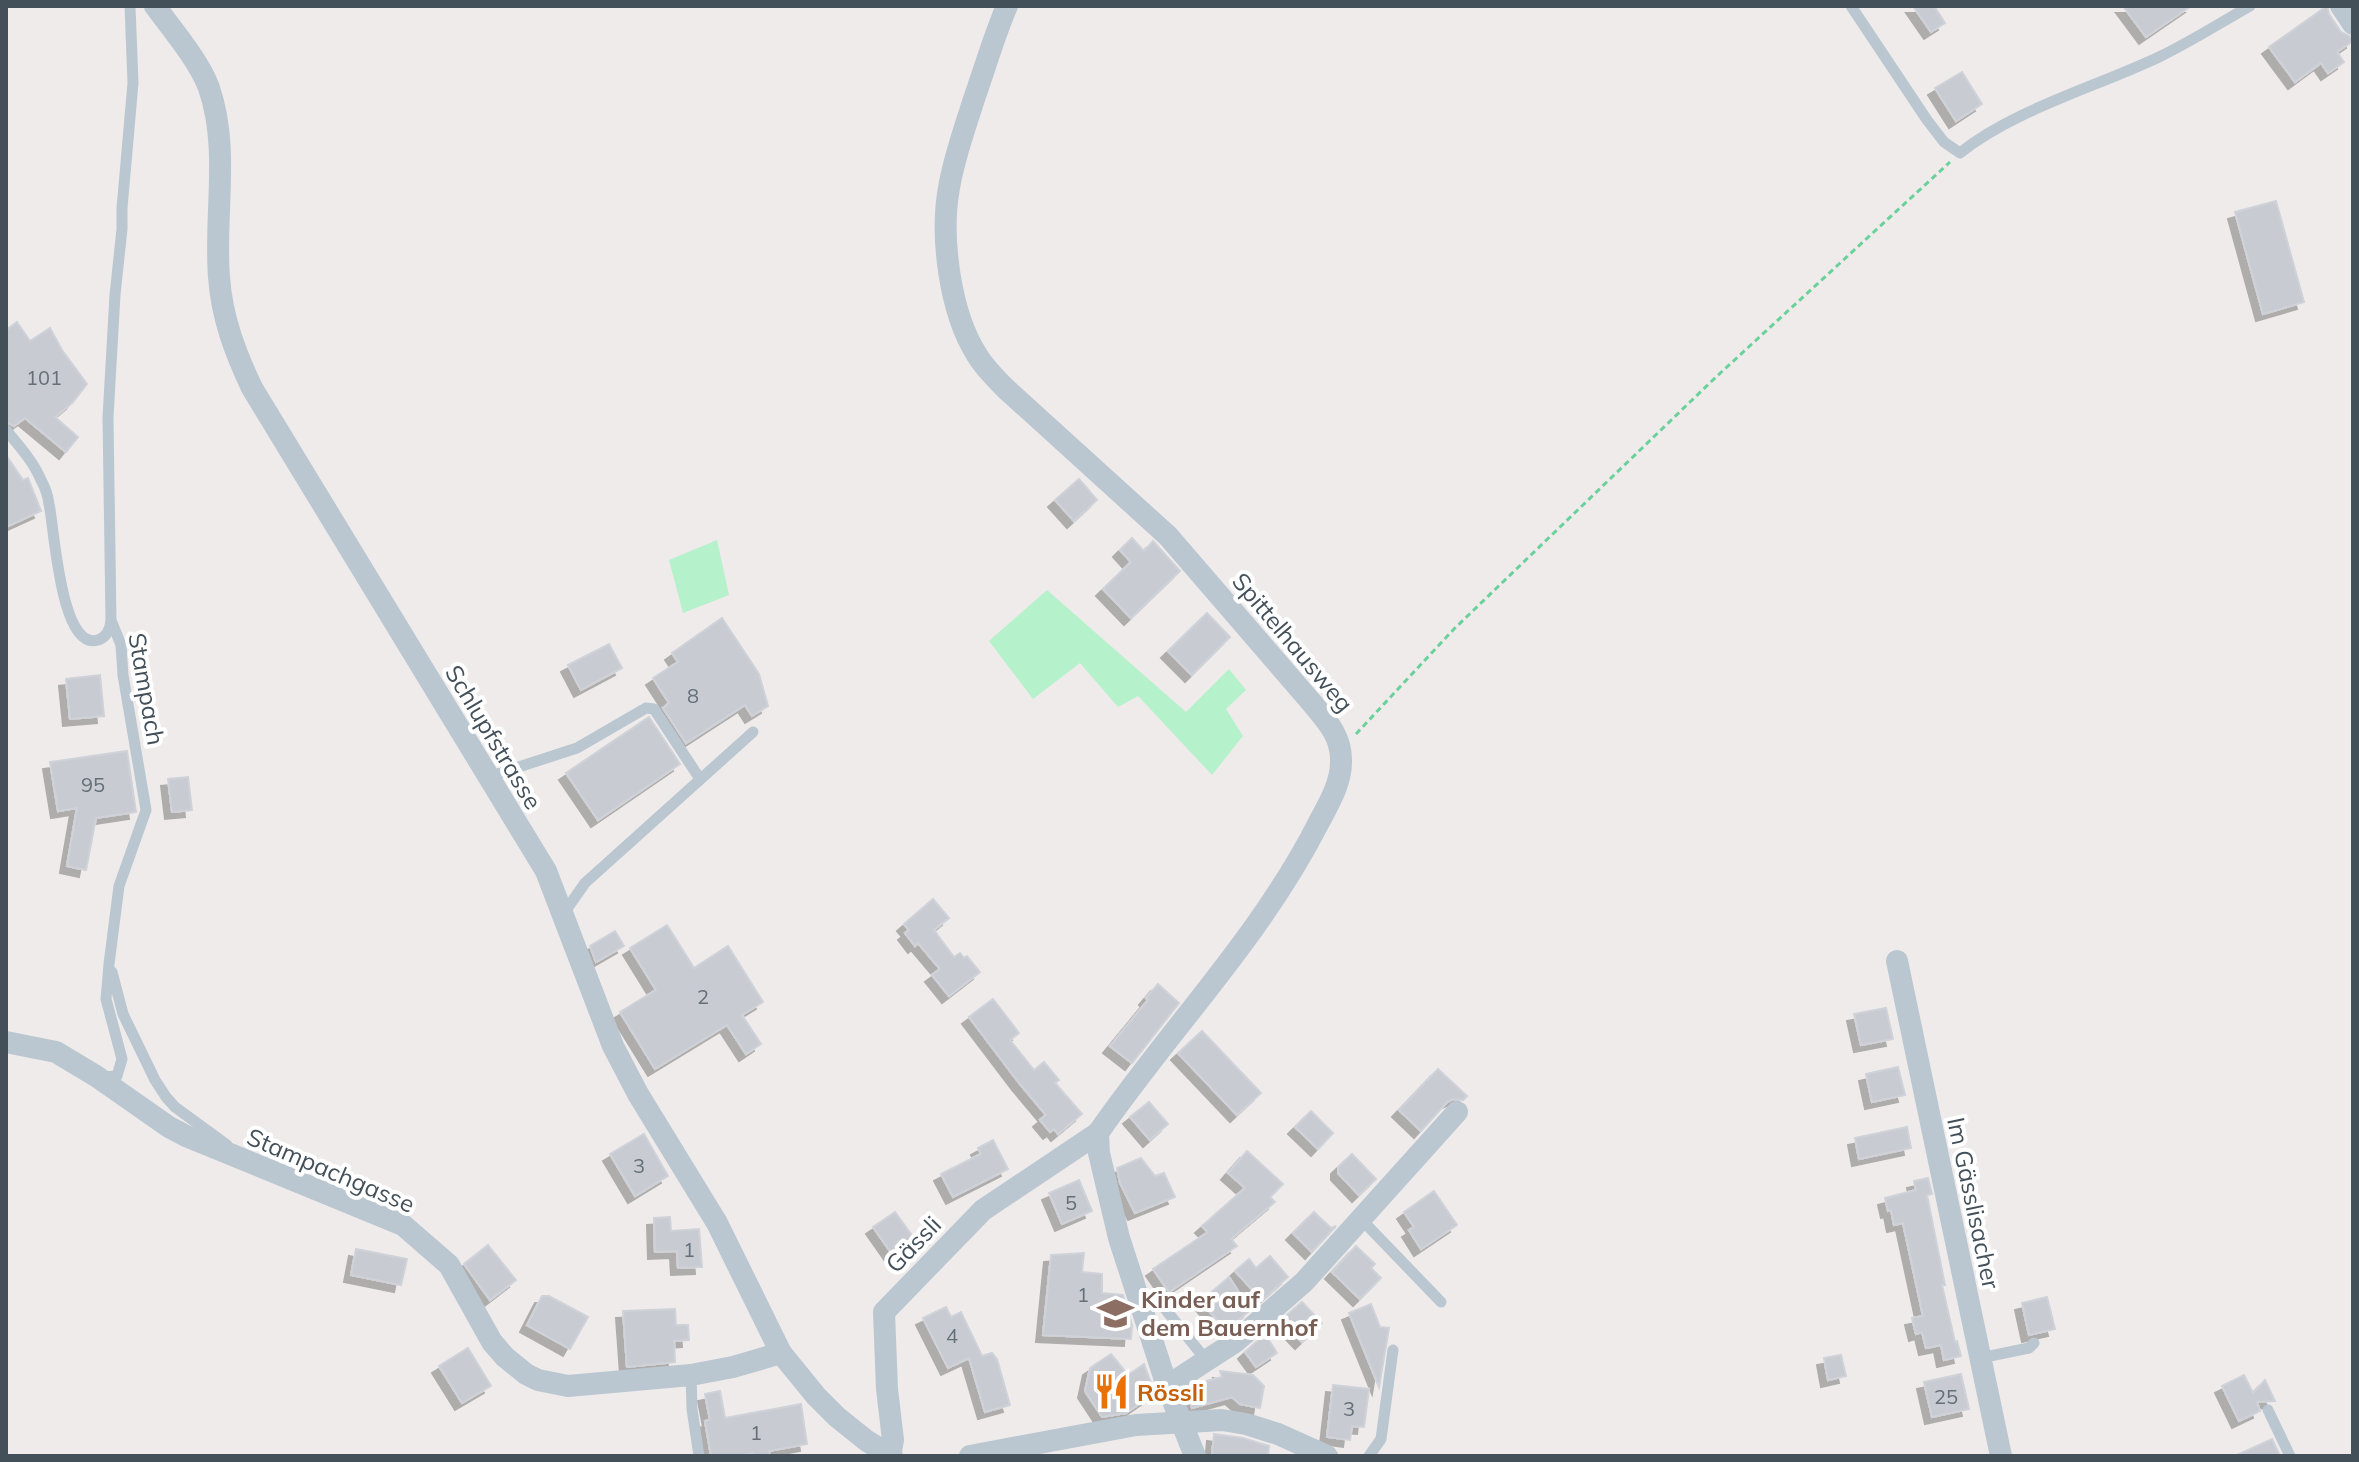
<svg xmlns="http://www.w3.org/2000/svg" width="2359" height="1462" font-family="Mulish,sans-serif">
  <defs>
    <filter id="shadow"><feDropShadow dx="-7" dy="7" stdDeviation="0" flood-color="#0004"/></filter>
  </defs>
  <rect width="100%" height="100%" fill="#efebeb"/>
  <g fill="#b5f1ca">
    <polygon points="717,540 729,595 683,613 669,560"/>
    <polygon points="1047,590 1186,712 1229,669 1246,690 1226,709 1243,736 1212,775 1138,696 1118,707 1080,663 1033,699 989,641"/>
  </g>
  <g fill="#c8cbd1" stroke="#cfd2d8" stroke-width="2" filter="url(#shadow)">
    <polygon points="1913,6 1934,6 1945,23 1931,32"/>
    <polygon points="2123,6 2191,6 2146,37"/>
    <polygon points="2327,6 2329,14 2341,32 2353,38 2353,41 2337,52 2344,62 2328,73 2321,63 2295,82 2269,47"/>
    <polygon points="1962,72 1982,104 1956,121 1935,88"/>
    <polygon points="2276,201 2304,302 2263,314 2235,212"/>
    <polygon points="17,322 30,341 50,328 62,350 87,384 73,402 55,417 78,437 66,452 25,418 14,426 6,422 6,330"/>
    <polygon points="6,455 23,480 28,478 41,511 6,527"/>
    <polygon points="1079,479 1097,500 1074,521 1055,500"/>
    <polygon points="1132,538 1144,551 1153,541 1180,571 1131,618 1103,589 1131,562 1120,550"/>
    <polygon points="1207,613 1230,637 1192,675 1168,651"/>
    <polygon points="722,618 759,674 768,706 752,716 745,705 686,743 663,708 669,703 653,678 678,662 672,653"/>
    <polygon points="609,644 622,668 581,690 568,665"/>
    <polygon points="100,675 104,716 70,719 66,679"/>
    <polygon points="649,717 680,764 598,820 566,773"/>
    <polygon points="127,751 136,812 96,818 86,870 67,866 77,808 58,811 50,762"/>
    <polygon points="188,777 192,810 172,812 168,779"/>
    <polygon points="933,899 949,918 934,930 954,957 960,953 964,958 967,956 980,972 949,996 932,975 940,969 918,943 915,946 905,933 909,930 904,924"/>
    <polygon points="667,925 694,968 728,946 763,1002 742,1015 761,1044 746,1054 727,1025 655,1069 620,1012 656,990 630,948"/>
    <polygon points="615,931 624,946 596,962 590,946"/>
    <polygon points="1158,984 1179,1003 1132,1063 1110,1046 1148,1000 1146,998"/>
    <polygon points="993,999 1019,1033 1010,1040 1034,1070 1044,1062 1059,1080 1055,1083 1082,1114 1058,1134 1054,1129 1050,1132 1040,1120 1046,1115 1019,1083 969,1017"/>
    <polygon points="1886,1008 1893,1039 1861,1045 1854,1014"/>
    <polygon points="1202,1031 1261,1093 1237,1115 1178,1053"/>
    <polygon points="1898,1067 1905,1095 1872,1102 1866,1074"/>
    <polygon points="1438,1069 1467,1096 1463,1100 1453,1099 1447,1102 1421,1131 1399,1110"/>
    <polygon points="1149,1102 1168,1124 1150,1140 1130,1117"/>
    <polygon points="1311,1111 1333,1133 1318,1149 1295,1127"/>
    <polygon points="1907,1127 1911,1148 1859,1159 1855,1138"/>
    <polygon points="644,1134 668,1176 635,1196 610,1154"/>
    <polygon points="993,1140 1008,1169 953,1197 941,1174 981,1154 978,1148"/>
    <polygon points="1247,1151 1283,1184 1270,1197 1275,1202 1231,1239 1237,1246 1169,1292 1153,1269 1208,1232 1202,1226 1245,1188 1228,1173"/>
    <polygon points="1352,1154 1376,1179 1359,1195 1338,1173 1338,1167"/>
    <polygon points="1141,1158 1155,1176 1164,1173 1175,1197 1135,1213 1120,1183 1117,1168"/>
    <polygon points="1928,1178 1932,1194 1927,1195 1945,1285 1942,1285 1955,1342 1957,1341 1961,1356 1944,1360 1941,1345 1926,1348 1922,1332 1916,1334 1912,1318 1923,1316 1903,1223 1894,1225 1891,1210 1888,1211 1885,1198 1916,1190 1914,1181"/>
    <polygon points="1079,1180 1092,1211 1062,1224 1049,1193"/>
    <polygon points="1434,1191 1457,1225 1421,1249 1409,1230 1414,1227 1404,1212"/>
    <polygon points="895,1212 919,1245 897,1261 873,1227"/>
    <polygon points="1314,1212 1331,1228 1336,1226 1312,1252 1293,1233"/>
    <polygon points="670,1217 671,1231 699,1229 702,1267 678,1268 677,1251 655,1252 654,1218"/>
    <polygon points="488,1245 516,1280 490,1300 464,1264"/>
    <polygon points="1356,1246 1375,1264 1371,1268 1381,1278 1360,1299 1332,1272"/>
    <polygon points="356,1249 407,1259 401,1285 351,1275"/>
    <polygon points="1084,1253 1082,1272 1102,1274 1102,1293 1123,1295 1132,1325 1131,1339 1043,1335 1051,1255"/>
    <polygon points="1270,1256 1288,1277 1262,1300 1235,1271 1249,1259 1256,1268"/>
    <polygon points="1229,1277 1250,1310 1226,1331 1201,1301"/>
    <polygon points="542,1296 549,1296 588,1317 570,1349 527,1325"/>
    <polygon points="2047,1297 2055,1329 2029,1335 2022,1303"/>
    <polygon points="1302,1302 1322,1323 1302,1342 1281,1320"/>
    <polygon points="1371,1304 1380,1327 1389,1328 1379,1387 1349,1313"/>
    <polygon points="946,1307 951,1317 961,1312 982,1356 992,1353 997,1359 1010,1405 985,1412 969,1358 948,1368 923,1318"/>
    <polygon points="675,1309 676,1325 688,1325 689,1340 674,1341 675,1362 627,1367 623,1311"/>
    <polygon points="1265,1334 1277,1353 1256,1367 1245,1352"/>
    <polygon points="468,1348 491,1386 462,1403 439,1366"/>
    <polygon points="1111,1354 1128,1375 1144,1364 1155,1393 1126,1413 1102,1417 1085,1391 1090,1368"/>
    <polygon points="1841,1355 1846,1376 1828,1380 1824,1358"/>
    <polygon points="1220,1371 1253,1375 1264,1386 1260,1408 1240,1404 1232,1397 1192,1408 1188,1389 1195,1384 1222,1377"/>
    <polygon points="1961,1374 1969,1409 1932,1417 1924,1382"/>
    <polygon points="2244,1375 2253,1393 2265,1380 2275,1401 2257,1402 2260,1411 2239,1421 2222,1386"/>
    <polygon points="1333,1385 1369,1389 1364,1427 1352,1426 1350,1440 1327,1437"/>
    <polygon points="720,1391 725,1418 801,1404 807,1444 769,1451 770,1456 754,1456 753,1453 739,1456 711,1456 705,1421 710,1420 705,1394"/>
    <polygon points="1214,1434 1243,1438 1269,1446 1268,1456 1212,1456"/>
    <polygon points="2272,1439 2280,1456 2235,1456"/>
  </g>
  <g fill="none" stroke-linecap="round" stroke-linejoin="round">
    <polyline stroke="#6bd19b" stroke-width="3" stroke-dasharray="6 4" stroke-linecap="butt" points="1356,734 1454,629 1716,377 1950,162"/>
    <g stroke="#bbc7d0" stroke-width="11">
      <path d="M1851,6L1927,120L1944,142L1960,153C2013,110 2096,87 2159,57C2190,42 2220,23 2250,6"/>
      <path d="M6,430C19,446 33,461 41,480C45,487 48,496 49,504C54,524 60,652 98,640C107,637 110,629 111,621"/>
      <polyline points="488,777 577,748 646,708 654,709 700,779"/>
      <polyline points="564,913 585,883 753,732"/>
      <polyline points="112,972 123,1014 155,1080 166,1097 175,1107 227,1145"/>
      <polyline points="100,1077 117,1076 122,1059 106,999 109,964 119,886 146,810 123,675 121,645 111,620 108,417 115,295 122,229 122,208 133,83 130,6"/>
      <polyline points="1361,1219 1441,1302"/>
      <polyline points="1166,1310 1206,1360"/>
      <polyline points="1980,1358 2029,1348 2034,1343"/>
      <polyline points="691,1375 692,1409 699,1456"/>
      <polyline points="2268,1410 2290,1456"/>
      <polyline points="1369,1456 1381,1439 1393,1350"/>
    </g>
    <g stroke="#bbc7d0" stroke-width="22">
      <path d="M155,6C172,29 199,61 209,88C230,149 214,214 219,277C222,318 235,352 252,388L546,871L613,1046L638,1094L717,1223L781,1353L816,1396L837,1417L867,1441L892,1456"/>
      <path d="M1007,6C994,36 985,68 974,99C965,128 954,157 949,188C940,237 950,313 977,355C984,367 995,378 1005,388L1168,536L1312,703C1327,721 1342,737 1341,762C1341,784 1328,805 1318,824C1261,936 1170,1029 1098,1133L1099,1153L1119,1238L1167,1386L1195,1456"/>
      <polyline points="2341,6 2353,24"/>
      <polyline points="1897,961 2001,1456"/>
      <polyline points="6,1042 56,1052 96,1076 169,1127 186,1136 403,1225 449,1265 492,1342 505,1357 526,1374 538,1380 568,1386 691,1375 733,1367 781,1353"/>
      <polyline points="1167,1386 1235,1342 1304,1282 1457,1112"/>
      <polyline points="890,1456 893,1440 887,1389 884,1312 983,1210 1098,1133"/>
      <polyline points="970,1456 1136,1425 1222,1420 1246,1424 1278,1434 1327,1456"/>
    </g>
  </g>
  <defs>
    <symbol id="school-bare" viewBox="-9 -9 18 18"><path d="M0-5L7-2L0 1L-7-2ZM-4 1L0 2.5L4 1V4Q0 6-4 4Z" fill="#8d6e63" stroke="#fff" stroke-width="2.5" paint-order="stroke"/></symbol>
    <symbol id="restaurant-bare" viewBox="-9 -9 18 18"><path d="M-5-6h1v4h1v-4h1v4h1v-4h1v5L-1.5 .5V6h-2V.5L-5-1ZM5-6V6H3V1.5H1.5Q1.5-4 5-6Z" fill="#e8710a" stroke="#fff" stroke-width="2.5" paint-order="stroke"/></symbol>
  </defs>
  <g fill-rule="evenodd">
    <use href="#school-bare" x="1090" y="1288" width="51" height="51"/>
    <use href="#restaurant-bare" x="1086" y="1366" width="51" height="51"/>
  </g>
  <g text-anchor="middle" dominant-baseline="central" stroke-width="8" stroke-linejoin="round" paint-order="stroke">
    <g font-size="20" fill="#646f78">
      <text x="44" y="377">101</text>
      <text x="693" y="695">8</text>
      <text x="93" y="784">95</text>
      <text x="703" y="996">2</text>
      <text x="639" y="1165">3</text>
      <text x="1071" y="1202">5</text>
      <text x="689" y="1249">1</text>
      <text x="1083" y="1294">1</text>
      <text x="952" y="1335">4</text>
      <text x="1946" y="1396">25</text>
      <text x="1349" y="1408">3</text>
      <text x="756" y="1432">1</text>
    </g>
    <g font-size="24" fill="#43505a" stroke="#fff">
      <text transform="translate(1293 642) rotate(50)">Spittelhausweg</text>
      <text transform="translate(147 689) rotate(80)">Stampach</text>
      <text transform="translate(494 737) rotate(59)">Schlupfstrasse</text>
      <text transform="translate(331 1170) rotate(23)">Stampachgasse</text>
      <text transform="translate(1974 1203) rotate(78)">Im Gässlisacher</text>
      <text transform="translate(913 1244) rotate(-46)">Gässli</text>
    </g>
    <g font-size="24" font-weight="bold" fill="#785e54" stroke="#fff" text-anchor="start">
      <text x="1141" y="1299">Kinder auf<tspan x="1141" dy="28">dem Bauernhof</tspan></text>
    </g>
    <g font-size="24" font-weight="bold" fill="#c56008" stroke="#fff" text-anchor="start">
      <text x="1137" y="1392">Rössli</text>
    </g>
  </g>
  <rect width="2359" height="1462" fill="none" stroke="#43505a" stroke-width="16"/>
</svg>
